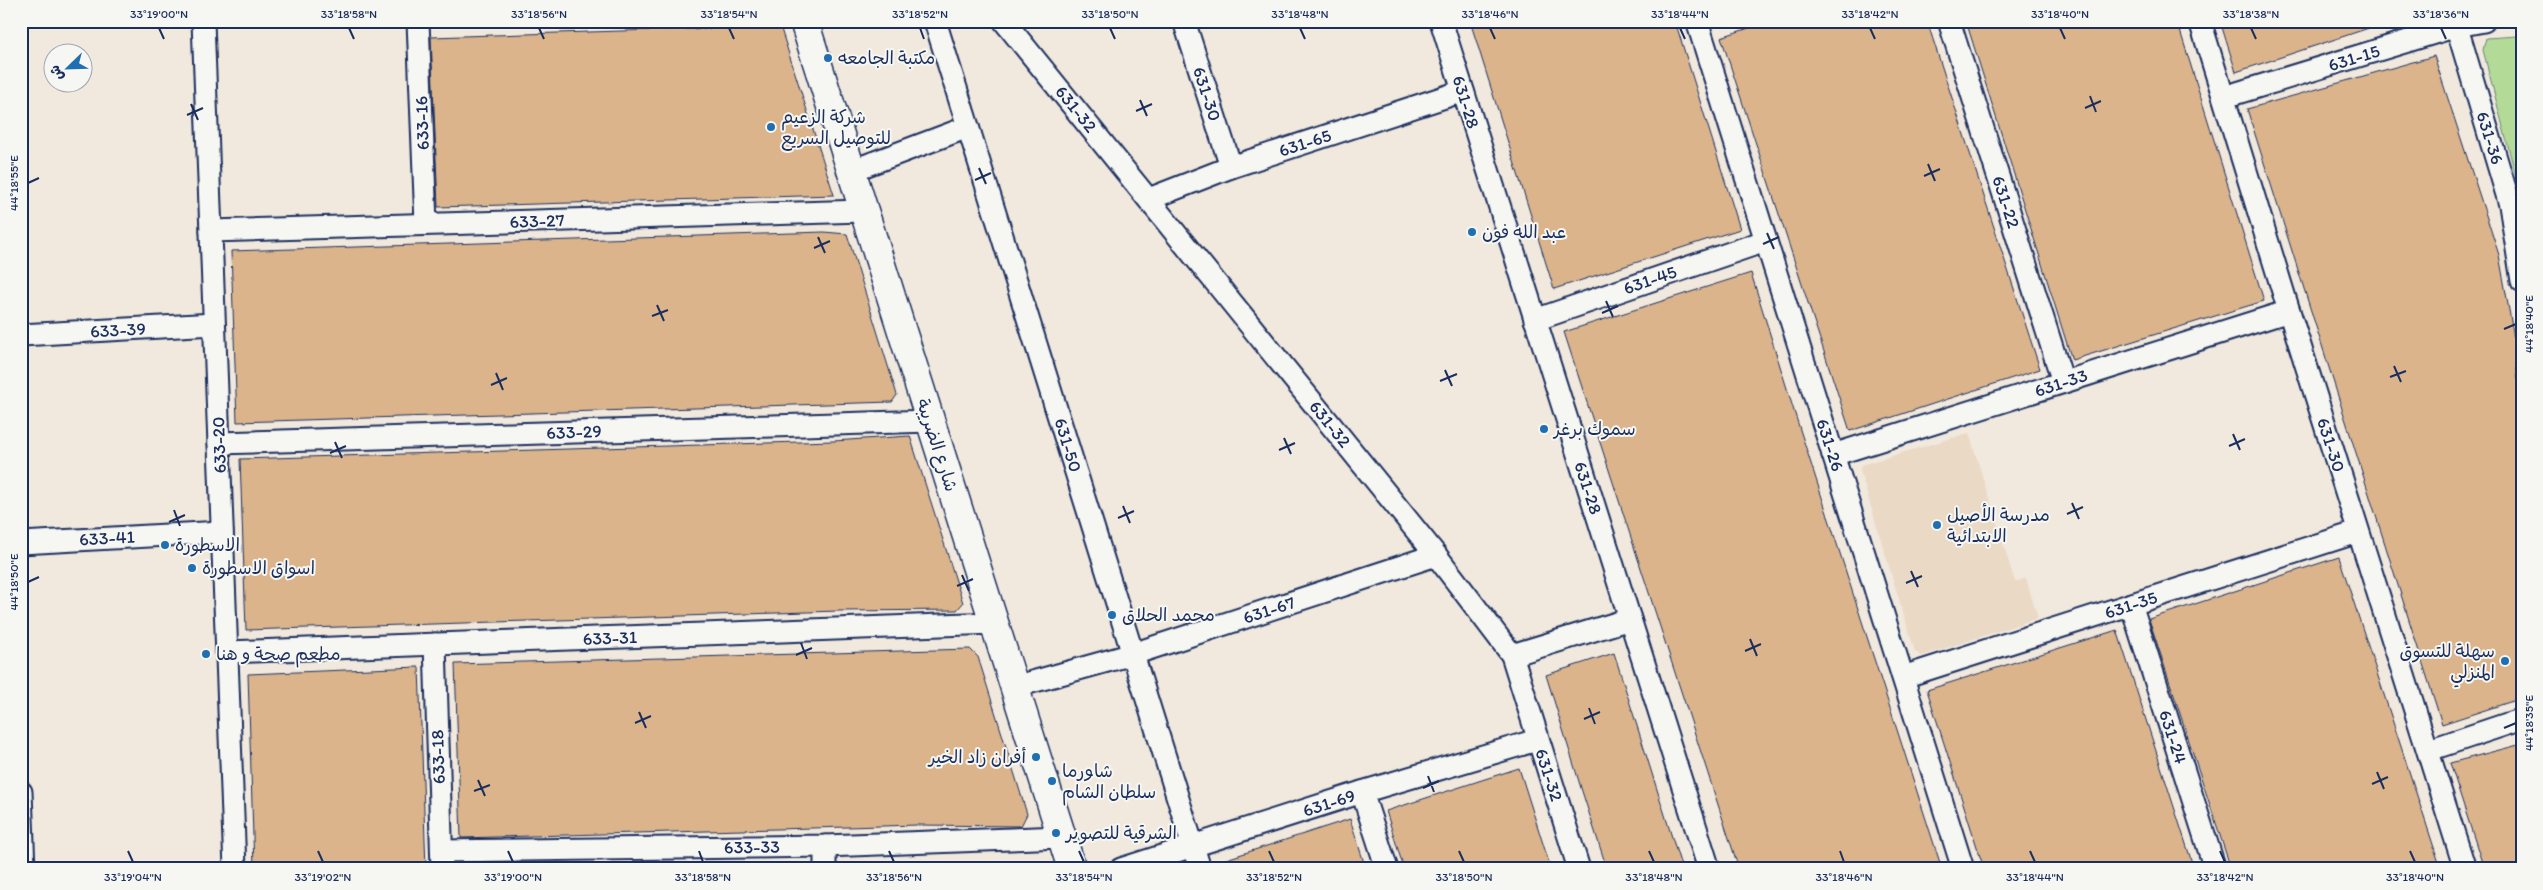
<svg xmlns="http://www.w3.org/2000/svg" width="2543" height="890" font-family="Itim,'Playpen Sans Arabic',sans-serif">
  <rect width="100%" height="100%" fill="#f1e9de"/>
  <filter id="ink" filterUnits="userSpaceOnUse"><feTurbulence type="fractalNoise" baseFrequency=".02" numOctaves="2"/><feDisplacementMap in="SourceGraphic" scale="10" xChannelSelector="R" yChannelSelector="G"/><feConvolveMatrix kernelMatrix="1 2 1 2 8 2 1 2 1" color-interpolation-filters="sRGB"/></filter>
  <g filter="url(#ink)">
    <polygon fill="#ead9c5" points="1969,433 2015,582 2026,578 2038,618 1922,656 1915,652 1860,471 1861,465"/>
    <polygon fill="#b3db97" stroke="#67857a" points="2518,36 2522,38 2522,200 2483,50 2486,38"/>
    <g fill="#dbb48c" stroke="#1b2f5e">
      <polygon points="1470,21 1675,21 1740,229 1554,289"/>
      <polygon points="1771,21 1927,21 2040,369 1850,431 1721,37"/>
      <polygon points="1966,21 2177,21 2264,301 2072,360"/>
      <polygon points="2220,21 2380,21 2381,24 2236,72"/>
      <polygon points="780,26 834,195 438,207 431,37"/>
      <polygon points="2434,56 2499,255 2513,332 2522,419 2522,698 2442,724 2247,109"/>
      <polygon points="824,232 847,234 897,395 892,402 237,422 231,251"/>
      <polygon points="1751,273 1794,411 1942,869 1739,869 1564,332"/>
      <polygon points="910,436 963,603 957,610 839,611 246,630 240,459 833,441"/>
      <polygon points="2339,557 2441,869 2231,869 2149,619"/>
      <polygon points="2117,630 2194,869 1984,869 1927,690"/>
      <polygon points="970,649 978,657 1027,814 1021,826 917,825 461,838 455,664"/>
      <polygon points="1614,653 1632,710 1682,869 1607,869 1581,788 1546,675"/>
      <polygon points="419,667 426,869 254,869 248,674"/>
      <polygon points="2522,744 2522,869 2484,869 2450,763"/>
      <polygon points="1519,768 1551,869 1404,869 1386,811"/>
      <polygon points="1350,819 1366,869 1212,869 1211,864"/>
    </g>
    <g fill="none" stroke-linecap="round" stroke-linejoin="round">
      <defs>
        <g id="street">
          <polyline points="203,21 235,869"/>
          <polyline points="418,21 426,224"/>
          <polyline points="935,21 1200,869"/>
          <polyline points="1004,21 1436,555 1512,655 1579,869"/>
          <polyline points="1184,21 1231,167"/>
          <polyline points="1441,21 1709,869"/>
          <polyline points="1697,21 1963,869"/>
          <polyline points="1949,21 2063,382"/>
          <polyline points="2200,21 2289,311 2465,869"/>
          <polyline points="2455,21 2510,205 2522,281"/>
          <polyline points="2224,97 2457,26 2484,21"/>
          <polyline points="851,171 968,127"/>
          <polyline points="1149,199 1231,167 1463,91"/>
          <polyline points="211,231 863,211"/>
          <polyline points="1535,320 1765,241"/>
          <polyline points="21,335 214,324"/>
          <polyline points="219,443 930,421"/>
          <polyline points="1833,455 2289,311"/>
          <polyline points="21,543 222,532"/>
          <polyline points="2131,604 2215,869"/>
          <polyline points="435,644 442,869"/>
          <polyline points="227,652 994,623"/>
          <polyline points="1512,655 1630,619"/>
          <polyline points="1903,677 2358,532"/>
          <polyline points="1014,687 1133,654 1436,555"/>
          <polyline points="2429,750 2522,719"/>
          <polyline points="21,792 24,869"/>
          <polyline points="1362,792 1387,869"/>
          <polyline points="442,851 825,846 1061,837"/>
          <polyline points="825,869 825,846"/>
          <polyline points="1121,869 1362,792 1537,740"/>
        </g>
        <polyline id="secondary" points="804,21 1072,869"/>
      </defs>
      <use href="#street" stroke="#1b2f5e" stroke-width="25"/>
      <use href="#secondary" stroke="#1b2f5e" stroke-width="31"/>
      <use href="#street" stroke="#f6f6f2" stroke-width="21"/>
      <use href="#secondary" stroke="#f6f6f2" stroke-width="28"/>
    </g>
  </g>
  <path fill="none" stroke="#1b2f5e" stroke-width="2" d="M159,28L164,39M349,28L354,39M539,28L544,39M729,28L734,39M920,28L924,39M1110,28L1115,39M1300,28L1305,39M1490,28L1495,39M1680,28L1685,39M1870,28L1875,39M2060,28L2065,39M2251,28L2256,39M2441,28L2446,39M2090,96L2096,112M1140,100L1147,116M191,104L198,120M2085,108L2101,101M1136,111L1152,104M187,115L203,108M1928,164L1935,181M979,168L986,184M1924,176L1940,169M975,180L991,173M28,183L39,178M1767,233L1774,249M818,237L825,253M1763,244L1779,237M814,248L830,241M1606,301L1613,317M657,305L664,321M1602,313L1618,306M652,316L668,310M2504,329L2516,324M2394,366L2401,382M1445,370L1452,386M496,373L503,390M2390,377L2406,371M1440,381L1457,374M491,385L507,378M2233,434L2240,450M1284,438L1291,454M335,442L342,458M2229,446L2245,439M1279,450L1295,443M330,453L346,446M2072,503L2079,519M1123,506L1130,523M174,510L180,526M2067,514L2083,507M1118,518L1134,511M169,522L185,515M1911,571L1918,587M962,575L969,591M28,582L39,577M1906,583L1922,576M957,586L973,579M1750,639L1757,656M801,643L807,659M1745,651L1761,644M796,655L812,648M1589,708L1595,724M639,712L646,728M1584,719L1600,712M635,723L651,716M2504,728L2516,723M2377,772L2384,789M1428,776L1434,792M478,780L485,796M2372,784L2388,777M1423,788L1439,781M474,791L490,785M128,851L133,862M318,851L323,862M508,851L513,862M699,851L703,862M889,851L894,862M1079,851L1084,862M1269,851L1274,862M1459,851L1464,862M1649,851L1654,862M1840,851L1844,862M2030,851L2035,862M2220,851L2225,862M2410,851L2415,862"/>
  <g fill="#1f6fb2" stroke="#f6f6f2" stroke-width="2">
    <circle cx="828" cy="58" r="5"/>
    <circle cx="771" cy="127" r="5"/>
    <circle cx="1472" cy="232" r="5"/>
    <circle cx="1544" cy="429" r="5"/>
    <circle cx="1937" cy="525" r="5"/>
    <circle cx="165" cy="545" r="5"/>
    <circle cx="192" cy="568" r="5"/>
    <circle cx="1112" cy="615" r="5"/>
    <circle cx="206" cy="654" r="5"/>
    <circle cx="2505" cy="661" r="5"/>
    <circle cx="1036" cy="757" r="5"/>
    <circle cx="1052" cy="781" r="5"/>
    <circle cx="1056" cy="833" r="5"/>
  </g>
  <g text-anchor="middle" dominant-baseline="central" stroke-width="4" stroke-linejoin="round" paint-order="stroke">
    <g font-size="18" fill="#1b2f5e" stroke="#f6f6f2" text-anchor="start">
      <text x="838" y="58">مكتبة الجامعه</text>
      <text x="781" y="117">شركة الزعيم<tspan x="781" dy="21">للتوصيل السريع</tspan></text>
      <text x="1482" y="232">عبد الله فون</text>
      <text x="1554" y="429">سموك برغر</text>
      <text x="1947" y="515">مدرسة الأصيل<tspan x="1947" dy="21">الابتدائية</tspan></text>
      <text x="175" y="545">الاسطورة</text>
      <text x="202" y="568">اسواق الاسطورة</text>
      <text x="1122" y="615">محمد الحلاق</text>
      <text x="2495" y="651" text-anchor="end">سهلة للتسوق<tspan x="2495" dy="21">المنزلي</tspan></text>
      <text x="216" y="654">مطعم صحة و هنا</text>
      <text x="1026" y="757" text-anchor="end">أفران زاد الخير</text>
      <text x="1062" y="771">شاورما<tspan x="1062" dy="21">سلطان الشام</tspan></text>
      <text x="1066" y="833">الشرقية للتصوير</text>
    </g>
    <g font-size="18" fill="#1b2f5e" stroke="#f6f6f2">
      <text transform="translate(2354 58) rotate(-17)">631-15</text>
      <text transform="translate(1207 94) rotate(72)">631-30</text>
      <text transform="translate(1466 102) rotate(73)">631-28</text>
      <text transform="translate(1076 109) rotate(51)">631-32</text>
      <text transform="translate(422 123) rotate(-92)">633-16</text>
      <text transform="translate(2490 138) rotate(73)">631-36</text>
      <text transform="translate(1305 143) rotate(-18)">631-65</text>
      <text transform="translate(2006 202) rotate(72)">631-22</text>
      <text transform="translate(537 221) rotate(-2)">633-27</text>
      <text transform="translate(1650 280) rotate(-19)">631-45</text>
      <text transform="translate(118 330) rotate(-3)">633-39</text>
      <text transform="translate(2061 383) rotate(-18)">631-33</text>
      <text transform="translate(1330 424) rotate(51)">631-32</text>
      <text transform="translate(574 432) rotate(-2)">633-29</text>
      <text transform="translate(219 445) rotate(-92)">633-20</text>
      <text transform="translate(937 445) rotate(72)">شارع الضريبة</text>
      <text transform="translate(1068 445) rotate(73)">631-50</text>
      <text transform="translate(1830 445) rotate(72)">631-26</text>
      <text transform="translate(2331 445) rotate(72)">631-30</text>
      <text transform="translate(1588 488) rotate(72)">631-28</text>
      <text transform="translate(107 538) rotate(-3)">633-41</text>
      <text transform="translate(2131 605) rotate(-18)">631-35</text>
      <text transform="translate(1269 610) rotate(-18)">631-67</text>
      <text transform="translate(610 638) rotate(-2)">633-31</text>
      <text transform="translate(2173 737) rotate(72)">631-24</text>
      <text transform="translate(438 757) rotate(-92)">633-18</text>
      <text transform="translate(1549 775) rotate(72)">631-32</text>
      <text transform="translate(1329 803) rotate(-18)">631-69</text>
      <text transform="translate(752 847) rotate(-1)">633-33</text>
    </g>
  </g>
  <rect width="2543" height="890" fill="none" stroke="#f6f6f2" stroke-width="55"/>
  <g transform="translate(68 68) rotate(247)"><circle r="24" fill="#f6f6f2" stroke="#9ea6b7"/>
  <path d="M0-4L9 19L0 12L-9 19Z" fill="#1f6fb2"/>
  <text y="-8" font-size="14" font-weight="bold" text-anchor="middle" fill="#1b2f5e">ش</text>
  </g>
  <rect x="28" y="28" width="2488" height="834" fill="none" stroke="#1b2f5e" stroke-width="2"/>
  <g font-size="12" text-anchor="middle" fill="#1b2f5e">
    <text x="159" y="18">33°19'00"N</text>
    <text x="349" y="18">33°18'58"N</text>
    <text x="539" y="18">33°18'56"N</text>
    <text x="729" y="18">33°18'54"N</text>
    <text x="920" y="18">33°18'52"N</text>
    <text x="1110" y="18">33°18'50"N</text>
    <text x="1300" y="18">33°18'48"N</text>
    <text x="1490" y="18">33°18'46"N</text>
    <text x="1680" y="18">33°18'44"N</text>
    <text x="1870" y="18">33°18'42"N</text>
    <text x="2060" y="18">33°18'40"N</text>
    <text x="2251" y="18">33°18'38"N</text>
    <text x="2441" y="18">33°18'36"N</text>
    <text transform="translate(14 183) rotate(-90)" y="4">44°18'55"E</text>
    <text transform="translate(2529 324) rotate(-90)" y="4">44°18'40"E</text>
    <text transform="translate(14 582) rotate(-90)" y="4">44°18'50"E</text>
    <text transform="translate(2529 723) rotate(-90)" y="4">44°18'35"E</text>
    <text x="133" y="881">33°19'04"N</text>
    <text x="323" y="881">33°19'02"N</text>
    <text x="513" y="881">33°19'00"N</text>
    <text x="703" y="881">33°18'58"N</text>
    <text x="894" y="881">33°18'56"N</text>
    <text x="1084" y="881">33°18'54"N</text>
    <text x="1274" y="881">33°18'52"N</text>
    <text x="1464" y="881">33°18'50"N</text>
    <text x="1654" y="881">33°18'48"N</text>
    <text x="1844" y="881">33°18'46"N</text>
    <text x="2035" y="881">33°18'44"N</text>
    <text x="2225" y="881">33°18'42"N</text>
    <text x="2415" y="881">33°18'40"N</text>
  </g>
</svg>
